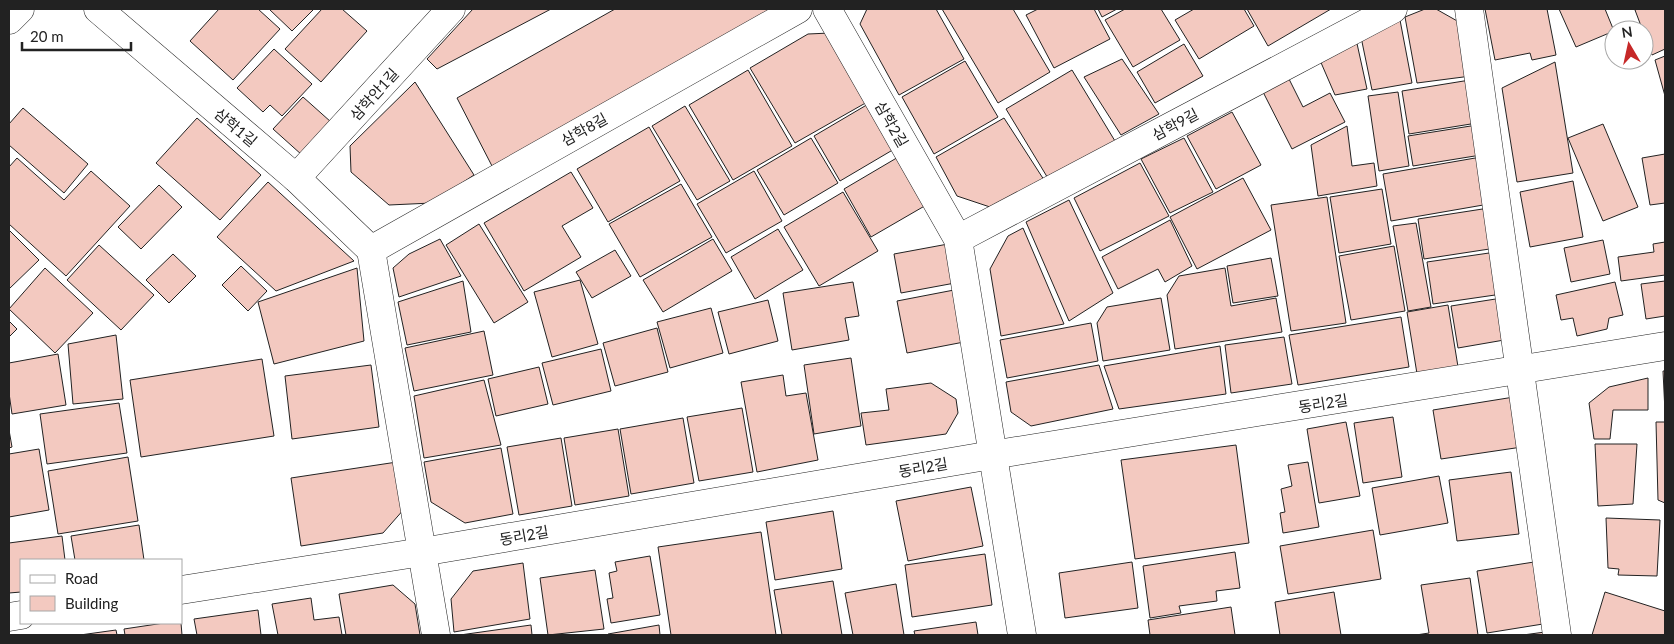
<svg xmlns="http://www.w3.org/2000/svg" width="1674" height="644" font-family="Lato,'Noto Sans KR',sans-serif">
  <rect width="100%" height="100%" fill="#fff"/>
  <g fill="#f3c9c0" stroke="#222">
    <polygon points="219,9 258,9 280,29 233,80 190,41"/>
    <polygon points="269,9 314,9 292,31"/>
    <polygon points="322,9 342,9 367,31 321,82 285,49"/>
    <polygon points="473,9 551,9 437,69 427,59"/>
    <polygon points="615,9 777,9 492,166 457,98"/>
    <polygon points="867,9 936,9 964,59 899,95 860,24"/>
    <polygon points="942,9 1013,9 1050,72 998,103"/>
    <polygon points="1038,9 1094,9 1110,39 1054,68 1026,15"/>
    <polygon points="1098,9 1117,9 1102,17"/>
    <polygon points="1125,9 1161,9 1180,40 1133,67 1105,20"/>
    <polygon points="1194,9 1244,9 1254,26 1199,59 1175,20"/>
    <polygon points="1247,9 1331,9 1268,46"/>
    <polygon points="1425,9 1436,9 1459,22 1471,76 1417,83 1405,17"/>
    <polygon points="1485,9 1547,9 1556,55 1532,60 1530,53 1495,60"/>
    <polygon points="1559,9 1605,9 1614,31 1576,47"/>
    <polygon points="1638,9 1665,9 1665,49 1652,55 1635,10"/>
    <polygon points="1400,20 1412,83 1372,90 1361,37"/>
    <polygon points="830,33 869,101 795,143 750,68 808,34"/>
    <polygon points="1356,39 1367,89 1335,95 1319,58"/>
    <polygon points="1184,44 1203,76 1155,103 1137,72"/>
    <polygon points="274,49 312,84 282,116 270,105 263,112 237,88"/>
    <polygon points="1665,56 1665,96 1655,60"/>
    <polygon points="1122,59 1159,114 1121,135 1084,77"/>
    <polygon points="965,61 998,117 934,154 902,97"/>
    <polygon points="1555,62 1573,173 1517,182 1502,88"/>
    <polygon points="748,70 792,146 733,180 689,105"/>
    <polygon points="1072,70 1115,141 1049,180 1006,109"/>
    <polygon points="1288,77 1303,107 1330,93 1345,122 1292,149 1262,90"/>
    <polygon points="1470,80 1477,123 1409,134 1402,91"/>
    <polygon points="415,82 474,175 432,203 389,205 351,172 350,146"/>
    <polygon points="1398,92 1409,166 1379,171 1368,96"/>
    <polygon points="303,97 331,122 302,155 273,129"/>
    <polygon points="870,103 896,148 840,181 814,136"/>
    <polygon points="685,106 730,181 697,200 652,126"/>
    <polygon points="23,108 88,164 64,193 9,145 9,124"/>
    <polygon points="1232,112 1261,165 1216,189 1187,136"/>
    <polygon points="197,118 261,175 220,220 156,163"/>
    <polygon points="1004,118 1046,183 996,209 957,196 936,157"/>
    <polygon points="1603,124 1638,207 1603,221 1568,138"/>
    <polygon points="1477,125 1481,155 1413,166 1408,136"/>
    <polygon points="1347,126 1352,166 1374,163 1377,186 1318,196 1311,145"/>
    <polygon points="649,127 680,181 608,222 577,169"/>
    <polygon points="811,138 838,183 784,215 757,170"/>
    <polygon points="1184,138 1213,192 1170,213 1141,159"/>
    <polygon points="1665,154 1665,203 1650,205 1642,158"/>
    <polygon points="900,156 928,204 871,237 844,189"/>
    <polygon points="1481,157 1489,204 1391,221 1383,174"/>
    <polygon points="17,158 64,200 91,171 130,206 66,276 9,224 9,167"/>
    <polygon points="1140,163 1169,216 1100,251 1074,198"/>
    <polygon points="754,171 782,221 726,253 697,204"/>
    <polygon points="571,172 593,208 562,226 581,257 524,291 484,223"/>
    <polygon points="1243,178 1271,230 1197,269 1170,217"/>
    <polygon points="1573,181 1583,237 1530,247 1520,192"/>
    <polygon points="268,182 354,261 276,291 217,237"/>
    <polygon points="681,184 712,237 640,277 609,224"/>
    <polygon points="159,185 182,207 141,249 118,227"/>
    <polygon points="1382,189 1391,244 1339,253 1330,197"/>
    <polygon points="843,192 878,251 819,286 784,227"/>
    <polygon points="1327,197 1346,323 1291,331 1271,205"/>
    <polygon points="1069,200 1113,293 1069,321 1026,222"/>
    <polygon points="1489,208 1496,248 1424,259 1418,219"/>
    <polygon points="1170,220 1192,266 1165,282 1158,269 1118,289 1102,257"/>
    <polygon points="1416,223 1431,307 1408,311 1393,226"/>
    <polygon points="479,224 528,302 494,323 446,245"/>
    <polygon points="1023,228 1064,324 1001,336 990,269 1008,236"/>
    <polygon points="778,229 803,270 755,299 731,257"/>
    <polygon points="9,230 39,260 9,289"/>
    <polygon points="440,239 461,276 399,297 393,268 409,254"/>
    <polygon points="713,239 732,271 663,312 643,280"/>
    <polygon points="1603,240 1610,274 1571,282 1564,248"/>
    <polygon points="1665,242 1665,275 1621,281 1618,257 1654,252 1653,244"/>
    <polygon points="948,244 955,283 901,293 894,254"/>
    <polygon points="99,245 154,295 121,330 67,280"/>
    <polygon points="1394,246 1405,311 1351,320 1339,256"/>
    <polygon points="615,250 631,276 592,298 576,272"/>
    <polygon points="1496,252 1502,294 1433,304 1427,262"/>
    <polygon points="173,254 196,276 169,303 146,280"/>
    <polygon points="1271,258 1278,296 1233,303 1227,266"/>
    <polygon points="241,266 267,291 248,311 222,285"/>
    <polygon points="45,268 93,313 55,353 9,309"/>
    <polygon points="357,268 364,341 274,364 258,302"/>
    <polygon points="1225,268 1231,306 1276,298 1282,332 1175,349 1167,295 1179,276"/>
    <polygon points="580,280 598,344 552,357 534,292"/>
    <polygon points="463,281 471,332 407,345 398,302"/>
    <polygon points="1665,281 1665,316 1646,319 1641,284"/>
    <polygon points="853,282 859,316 845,318 849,340 792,350 783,293"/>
    <polygon points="1615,282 1623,315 1609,318 1607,329 1577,336 1573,318 1561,320 1556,295"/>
    <polygon points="954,290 964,342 907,353 897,301"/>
    <polygon points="1161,298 1170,350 1103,361 1097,323 1107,307"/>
    <polygon points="1502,298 1510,339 1458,348 1451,306"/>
    <polygon points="768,300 778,341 729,354 718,312"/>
    <polygon points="1448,305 1459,373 1418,380 1407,312"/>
    <polygon points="711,308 723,353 670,368 657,322"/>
    <polygon points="1401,317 1409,367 1298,385 1289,335"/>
    <polygon points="9,321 17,329 9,337"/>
    <polygon points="1091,323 1098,361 1007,378 1000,340"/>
    <polygon points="657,328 668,372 615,386 603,343"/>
    <polygon points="484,331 493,375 414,391 405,348"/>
    <polygon points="116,335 123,399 73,404 68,344"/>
    <polygon points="1284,337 1292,384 1231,393 1225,345"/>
    <polygon points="1220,346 1226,394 1119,409 1104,366"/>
    <polygon points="601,349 611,391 553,405 542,363"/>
    <polygon points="58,354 66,405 12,414 9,393 9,363"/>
    <polygon points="851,358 861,426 814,434 804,365"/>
    <polygon points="262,359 274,436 141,457 130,380"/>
    <polygon points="371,365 379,427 292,439 285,376"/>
    <polygon points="1099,365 1113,409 1031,426 1011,412 1006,382"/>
    <polygon points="539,367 548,404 496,416 488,379"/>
    <polygon points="1663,371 1665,371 1665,412"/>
    <polygon points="783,375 786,396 806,393 818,460 757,472 741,382"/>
    <polygon points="1648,378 1648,410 1613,410 1610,439 1594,439 1589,403 1609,387"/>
    <polygon points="484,380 501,445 424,458 414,396"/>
    <polygon points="931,383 956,399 958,413 946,434 866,445 861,413 889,410 886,389"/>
    <polygon points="1514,397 1522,447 1441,459 1433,410"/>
    <polygon points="119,403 127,453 47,464 40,414"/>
    <polygon points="742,408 753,472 699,481 687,417"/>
    <polygon points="1393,417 1402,477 1363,483 1354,423"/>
    <polygon points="683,418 694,483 631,494 620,429"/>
    <polygon points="1346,422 1360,496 1319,503 1307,429"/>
    <polygon points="1656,422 1665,422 1665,503 1658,500"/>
    <polygon points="618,429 629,496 575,505 564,438"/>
    <polygon points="9,430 12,447 9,448"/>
    <polygon points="561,438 572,506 519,515 507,447"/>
    <polygon points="1595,444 1637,444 1633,504 1598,506"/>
    <polygon points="1236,445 1249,543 1135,559 1121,460"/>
    <polygon points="501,448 513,514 465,523 431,502 424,462"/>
    <polygon points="39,449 49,510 9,517 9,454"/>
    <polygon points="128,457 138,521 58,534 48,471"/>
    <polygon points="397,462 405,508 383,533 301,546 291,478"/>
    <polygon points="1308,462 1319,527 1283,533 1280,513 1285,512 1281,489 1292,486 1288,465"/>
    <polygon points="1511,472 1519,534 1457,541 1449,480"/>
    <polygon points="1439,476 1448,523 1380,535 1372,488"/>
    <polygon points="971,487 983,546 908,561 896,501"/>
    <polygon points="833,511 842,569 775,580 766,522"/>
    <polygon points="1606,518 1660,520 1657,576 1618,575 1619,569 1608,568"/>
    <polygon points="139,525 144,560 75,560 71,536"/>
    <polygon points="1373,530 1381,579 1288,594 1280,546"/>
    <polygon points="761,532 776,635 671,635 658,547"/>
    <polygon points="62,536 65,560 21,560 21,592 9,593 9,543"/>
    <polygon points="1235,552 1240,588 1216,591 1217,601 1179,606 1181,613 1150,618 1143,566"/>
    <polygon points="985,554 992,605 912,617 905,565"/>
    <polygon points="650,556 660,615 611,623 607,599 613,598 609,573 617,571 615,562"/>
    <polygon points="1132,562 1138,608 1065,618 1059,573"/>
    <polygon points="1534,562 1543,624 1487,633 1477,571"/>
    <polygon points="523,563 530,619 454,632 451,599 473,571"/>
    <polygon points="595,570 604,629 548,635 540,578"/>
    <polygon points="1470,578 1478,635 1416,635 1429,633 1421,585"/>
    <polygon points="833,581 842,635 782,635 774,590"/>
    <polygon points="896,584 904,635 853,635 845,593"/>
    <polygon points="393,585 415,604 420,635 346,635 339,594"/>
    <polygon points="1334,592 1341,635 1280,635 1275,602"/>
    <polygon points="1605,592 1665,611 1665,635 1592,635"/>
    <polygon points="311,598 314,620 339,617 342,635 278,635 272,604"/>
    <polygon points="1231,607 1235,635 1150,635 1148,620"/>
    <polygon points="258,610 261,635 197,635 194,619"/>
    <polygon points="976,622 978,635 915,635 914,631"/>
    <polygon points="164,623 181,623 182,635 192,635 125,635 124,629"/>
    <polygon points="531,625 532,635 460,635"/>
    <polygon points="659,625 660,635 608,635 608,634"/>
    <polygon points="116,630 117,635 80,635"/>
    <polygon points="1545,632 1546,635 1523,635"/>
  </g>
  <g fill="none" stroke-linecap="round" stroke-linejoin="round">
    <defs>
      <g id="minor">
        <polyline points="98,9 296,178 371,250"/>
        <polyline points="827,9 958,239 1022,635"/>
        <polyline points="1469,9 1557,635"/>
        <polyline points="9,20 20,9"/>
        <polyline points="296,178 451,9"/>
        <polyline points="958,239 1393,9"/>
        <polyline points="371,250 798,9"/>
        <polyline points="371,250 436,635"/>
        <polyline points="181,590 422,552 992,455 1665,346"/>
        <polyline points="9,617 21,615"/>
      </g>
    </defs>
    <use href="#minor" stroke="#222" stroke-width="29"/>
    <use href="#minor" stroke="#fff" stroke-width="28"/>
  </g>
  <g text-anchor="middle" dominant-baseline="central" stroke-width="4" stroke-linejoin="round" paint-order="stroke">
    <g font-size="15" fill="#222" stroke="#fff">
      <text transform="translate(374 94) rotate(-48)">삼학안1길</text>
      <text transform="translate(892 124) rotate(60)">삼학2길</text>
      <text transform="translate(1175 124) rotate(-28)">삼학9길</text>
      <text transform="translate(236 127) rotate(40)">삼학1길</text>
      <text transform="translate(584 129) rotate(-29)">삼학8길</text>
      <text transform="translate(1323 403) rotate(-9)">동리2길</text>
      <text transform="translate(923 467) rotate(-10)">동리2길</text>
      <text transform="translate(524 535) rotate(-10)">동리2길</text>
    </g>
  </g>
  <rect width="1674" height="644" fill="none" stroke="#222222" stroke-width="20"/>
  <rect x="20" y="559" width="162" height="65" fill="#ffffff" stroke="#a7a7a7"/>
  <rect x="30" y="575" width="25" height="8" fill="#ffffff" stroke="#a7a7a7"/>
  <text x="65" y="584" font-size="15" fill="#222222">Road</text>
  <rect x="30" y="596" width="25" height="15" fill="#f3c9c0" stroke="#a7a7a7"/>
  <text x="65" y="609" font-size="15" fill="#222222">Building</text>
  <g transform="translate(1629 45) rotate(351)"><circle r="24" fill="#ffffff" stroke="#a7a7a7"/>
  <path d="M0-4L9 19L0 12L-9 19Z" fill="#c62828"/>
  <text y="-8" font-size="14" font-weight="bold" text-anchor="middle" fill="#222222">N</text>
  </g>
  <path d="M22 42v8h109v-8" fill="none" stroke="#222222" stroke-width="2.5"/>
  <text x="30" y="42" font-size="15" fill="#222222" stroke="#ffffff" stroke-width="4" paint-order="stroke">20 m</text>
</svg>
